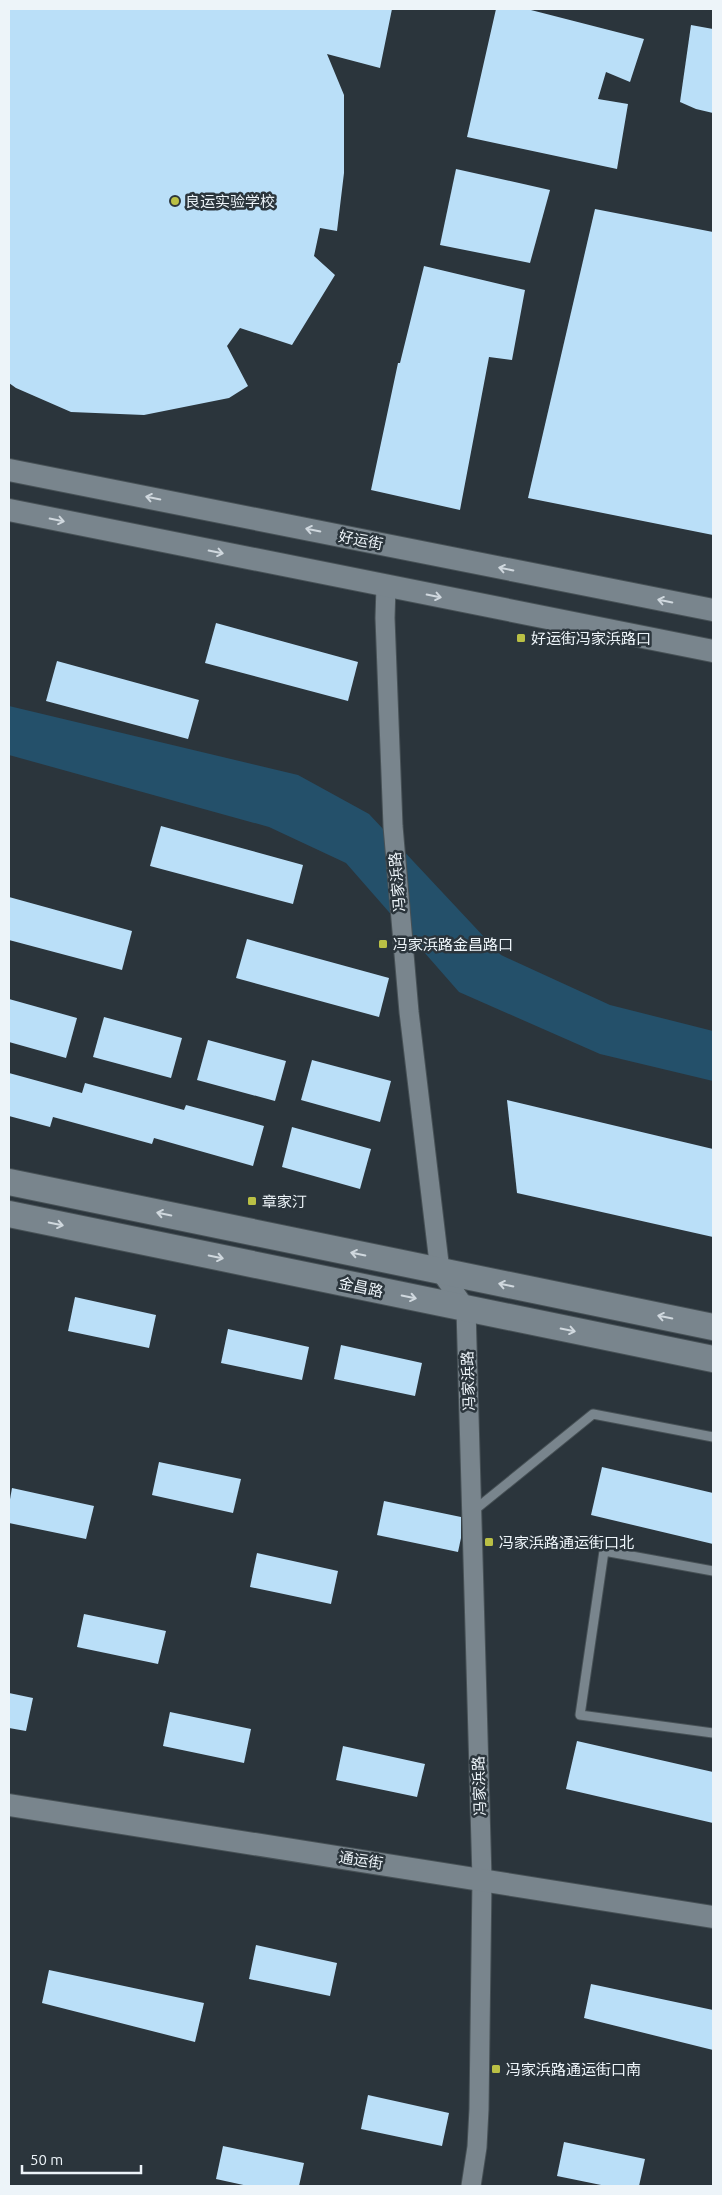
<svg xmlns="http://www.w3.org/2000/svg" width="722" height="2195" font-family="Ubuntu,'Noto Sans SC',sans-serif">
  <rect width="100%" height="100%" fill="#2b353c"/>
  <polygon fill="#24506a" points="9,706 298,775 369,814 501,955 610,1005 713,1031 713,1081 600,1054 459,992 346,863 269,827 9,755"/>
  <g fill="#badff8">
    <polygon points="9,9 392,9 380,68 327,54 344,95 344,173 337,231 320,228 314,256 335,275 292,345 240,328 227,346 248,386 229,398 144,415 71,412 16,388 9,383"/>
    <polygon points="496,9 527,9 644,39 630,82 606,72 598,99 628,104 617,169 467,137"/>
    <polygon points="691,25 713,29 713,113 696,109 680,102"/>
    <polygon points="456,169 550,190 530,263 440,245"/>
    <polygon points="595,209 713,232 713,535 528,498"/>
    <polygon points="424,266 525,290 512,360 489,357 460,510 371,490 398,363 400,363"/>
    <polygon points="216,623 358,662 348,701 205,663"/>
    <polygon points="57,661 199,700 188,739 46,701"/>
    <polygon points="161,826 303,865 293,904 150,866"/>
    <polygon points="9,897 132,931 122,970 9,940"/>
    <polygon points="247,939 389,978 379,1017 236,978"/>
    <polygon points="9,999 77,1018 66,1058 9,1042"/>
    <polygon points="104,1017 182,1038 171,1078 93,1057"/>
    <polygon points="208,1040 286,1061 275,1101 197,1080"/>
    <polygon points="312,1060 391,1081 380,1122 301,1100"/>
    <polygon points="9,1073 82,1093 85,1083 184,1110 186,1105 264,1126 253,1166 154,1138 152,1144 53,1117 50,1127 9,1116"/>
    <polygon points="507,1100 713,1149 713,1237 517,1193"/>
    <polygon points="292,1127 371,1149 360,1189 282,1167"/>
    <polygon points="75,1297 156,1315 149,1348 68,1331"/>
    <polygon points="228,1329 309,1347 302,1380 221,1363"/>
    <polygon points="341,1345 422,1363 415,1396 334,1379"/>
    <polygon points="159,1462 241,1479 233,1513 152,1495"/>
    <polygon points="602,1467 713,1493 713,1544 591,1515"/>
    <polygon points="12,1488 94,1506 86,1539 9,1523 9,1505"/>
    <polygon points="384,1501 461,1517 461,1538 458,1552 377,1535"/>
    <polygon points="257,1553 338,1571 331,1604 250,1587"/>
    <polygon points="84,1614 166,1631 158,1664 77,1647"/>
    <polygon points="9,1693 33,1698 26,1731 9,1728"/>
    <polygon points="170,1712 251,1729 244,1763 163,1746"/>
    <polygon points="577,1741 713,1772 713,1823 566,1789"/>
    <polygon points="343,1746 425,1764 417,1797 336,1780"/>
    <polygon points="256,1945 337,1963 330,1996 249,1979"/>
    <polygon points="49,1970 204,2003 195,2042 42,2003"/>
    <polygon points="591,1984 713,2010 713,2050 584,2018"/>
    <polygon points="368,2095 449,2113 442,2146 361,2129"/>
    <polygon points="564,2142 645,2159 639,2186 606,2186 557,2176"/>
    <polygon points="223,2146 304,2163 299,2186 248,2186 216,2179"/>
  </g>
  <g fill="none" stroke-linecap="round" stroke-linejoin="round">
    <defs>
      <g id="service">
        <polyline points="472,1512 593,1414 713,1437"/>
        <polyline points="713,1571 604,1551 580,1715 713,1733"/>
      </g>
      <polyline id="minor" points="386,586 385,618 393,826 409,1012 440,1271 466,1309 482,1879 479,2109 477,2147 471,2186"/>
      <g id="tertiary">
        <polyline points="9,470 713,610"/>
        <polyline points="9,510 713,651"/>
        <polyline points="9,1805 713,1917"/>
      </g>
      <g id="secondary">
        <polyline points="9,1182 713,1327"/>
        <polyline points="9,1214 713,1359"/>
      </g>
    </defs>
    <use href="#service" stroke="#475156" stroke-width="11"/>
    <use href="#minor" stroke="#475156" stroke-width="21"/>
    <use href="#tertiary" stroke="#475156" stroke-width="24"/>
    <use href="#secondary" stroke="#475156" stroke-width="28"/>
    <use href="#service" stroke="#79858d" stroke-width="9"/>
    <use href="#minor" stroke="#79858d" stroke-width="19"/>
    <use href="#tertiary" stroke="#79858d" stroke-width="22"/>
    <use href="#secondary" stroke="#79858d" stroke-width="26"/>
  </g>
  <defs><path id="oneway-shaft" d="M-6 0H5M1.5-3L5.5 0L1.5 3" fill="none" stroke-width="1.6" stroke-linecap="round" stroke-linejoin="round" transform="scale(1.25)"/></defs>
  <g stroke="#d0d8de">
    <use href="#oneway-shaft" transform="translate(153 498) rotate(-169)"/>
    <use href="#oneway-shaft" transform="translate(57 520) rotate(11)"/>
    <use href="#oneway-shaft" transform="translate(313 530) rotate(-169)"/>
    <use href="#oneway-shaft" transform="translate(216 552) rotate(11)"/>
    <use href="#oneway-shaft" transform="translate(506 569) rotate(-169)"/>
    <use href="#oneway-shaft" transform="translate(434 596) rotate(11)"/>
    <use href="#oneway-shaft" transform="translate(665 601) rotate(-169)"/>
    <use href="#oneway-shaft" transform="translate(164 1214) rotate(-168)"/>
    <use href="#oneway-shaft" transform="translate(56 1224) rotate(12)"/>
    <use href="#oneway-shaft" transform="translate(358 1254) rotate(-168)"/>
    <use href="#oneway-shaft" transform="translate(216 1257) rotate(12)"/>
    <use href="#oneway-shaft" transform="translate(506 1285) rotate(-169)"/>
    <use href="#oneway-shaft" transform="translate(409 1297) rotate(12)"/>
    <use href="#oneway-shaft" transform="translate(665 1317) rotate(-169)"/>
    <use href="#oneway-shaft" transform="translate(568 1330) rotate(11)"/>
  </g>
  <g fill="#bac045" stroke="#2b353c" stroke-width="2">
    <circle cx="175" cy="201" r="5"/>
    <rect x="516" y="633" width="10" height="10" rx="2.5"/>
    <rect x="378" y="939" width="10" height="10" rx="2.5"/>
    <rect x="247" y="1196" width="10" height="10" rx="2.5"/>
    <rect x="484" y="1537" width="10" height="10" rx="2.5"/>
    <rect x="491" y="2064" width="10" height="10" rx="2.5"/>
  </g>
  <g text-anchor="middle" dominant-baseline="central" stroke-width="5" stroke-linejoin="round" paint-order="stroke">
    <g font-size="15" fill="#edf4f9" stroke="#2b353c" text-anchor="start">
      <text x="185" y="201">良运实验学校</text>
      <text x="531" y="638">好运街冯家浜路口</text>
      <text x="393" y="944">冯家浜路金昌路口</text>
      <text x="262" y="1201">章家汀</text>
      <text x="499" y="1542">冯家浜路通运街口北</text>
      <text x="506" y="2069">冯家浜路通运街口南</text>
    </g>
    <g font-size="15" fill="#edf4f9" stroke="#2b353c">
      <text transform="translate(361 540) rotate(11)">好运街</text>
      <text transform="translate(397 882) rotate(-95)">冯家浜路</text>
      <text transform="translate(361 1287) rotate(12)">金昌路</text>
      <text transform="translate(468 1381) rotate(-92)">冯家浜路</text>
      <text transform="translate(479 1786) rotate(-92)">冯家浜路</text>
      <text transform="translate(361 1860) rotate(9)">通运街</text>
    </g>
  </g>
  <rect width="722" height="2195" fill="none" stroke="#edf4f9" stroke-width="20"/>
  <path d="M22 2165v8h119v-8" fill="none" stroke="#edf4f9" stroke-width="2.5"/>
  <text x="30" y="2165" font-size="15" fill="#edf4f9" stroke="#2b353c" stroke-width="4" paint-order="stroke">50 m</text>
</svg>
